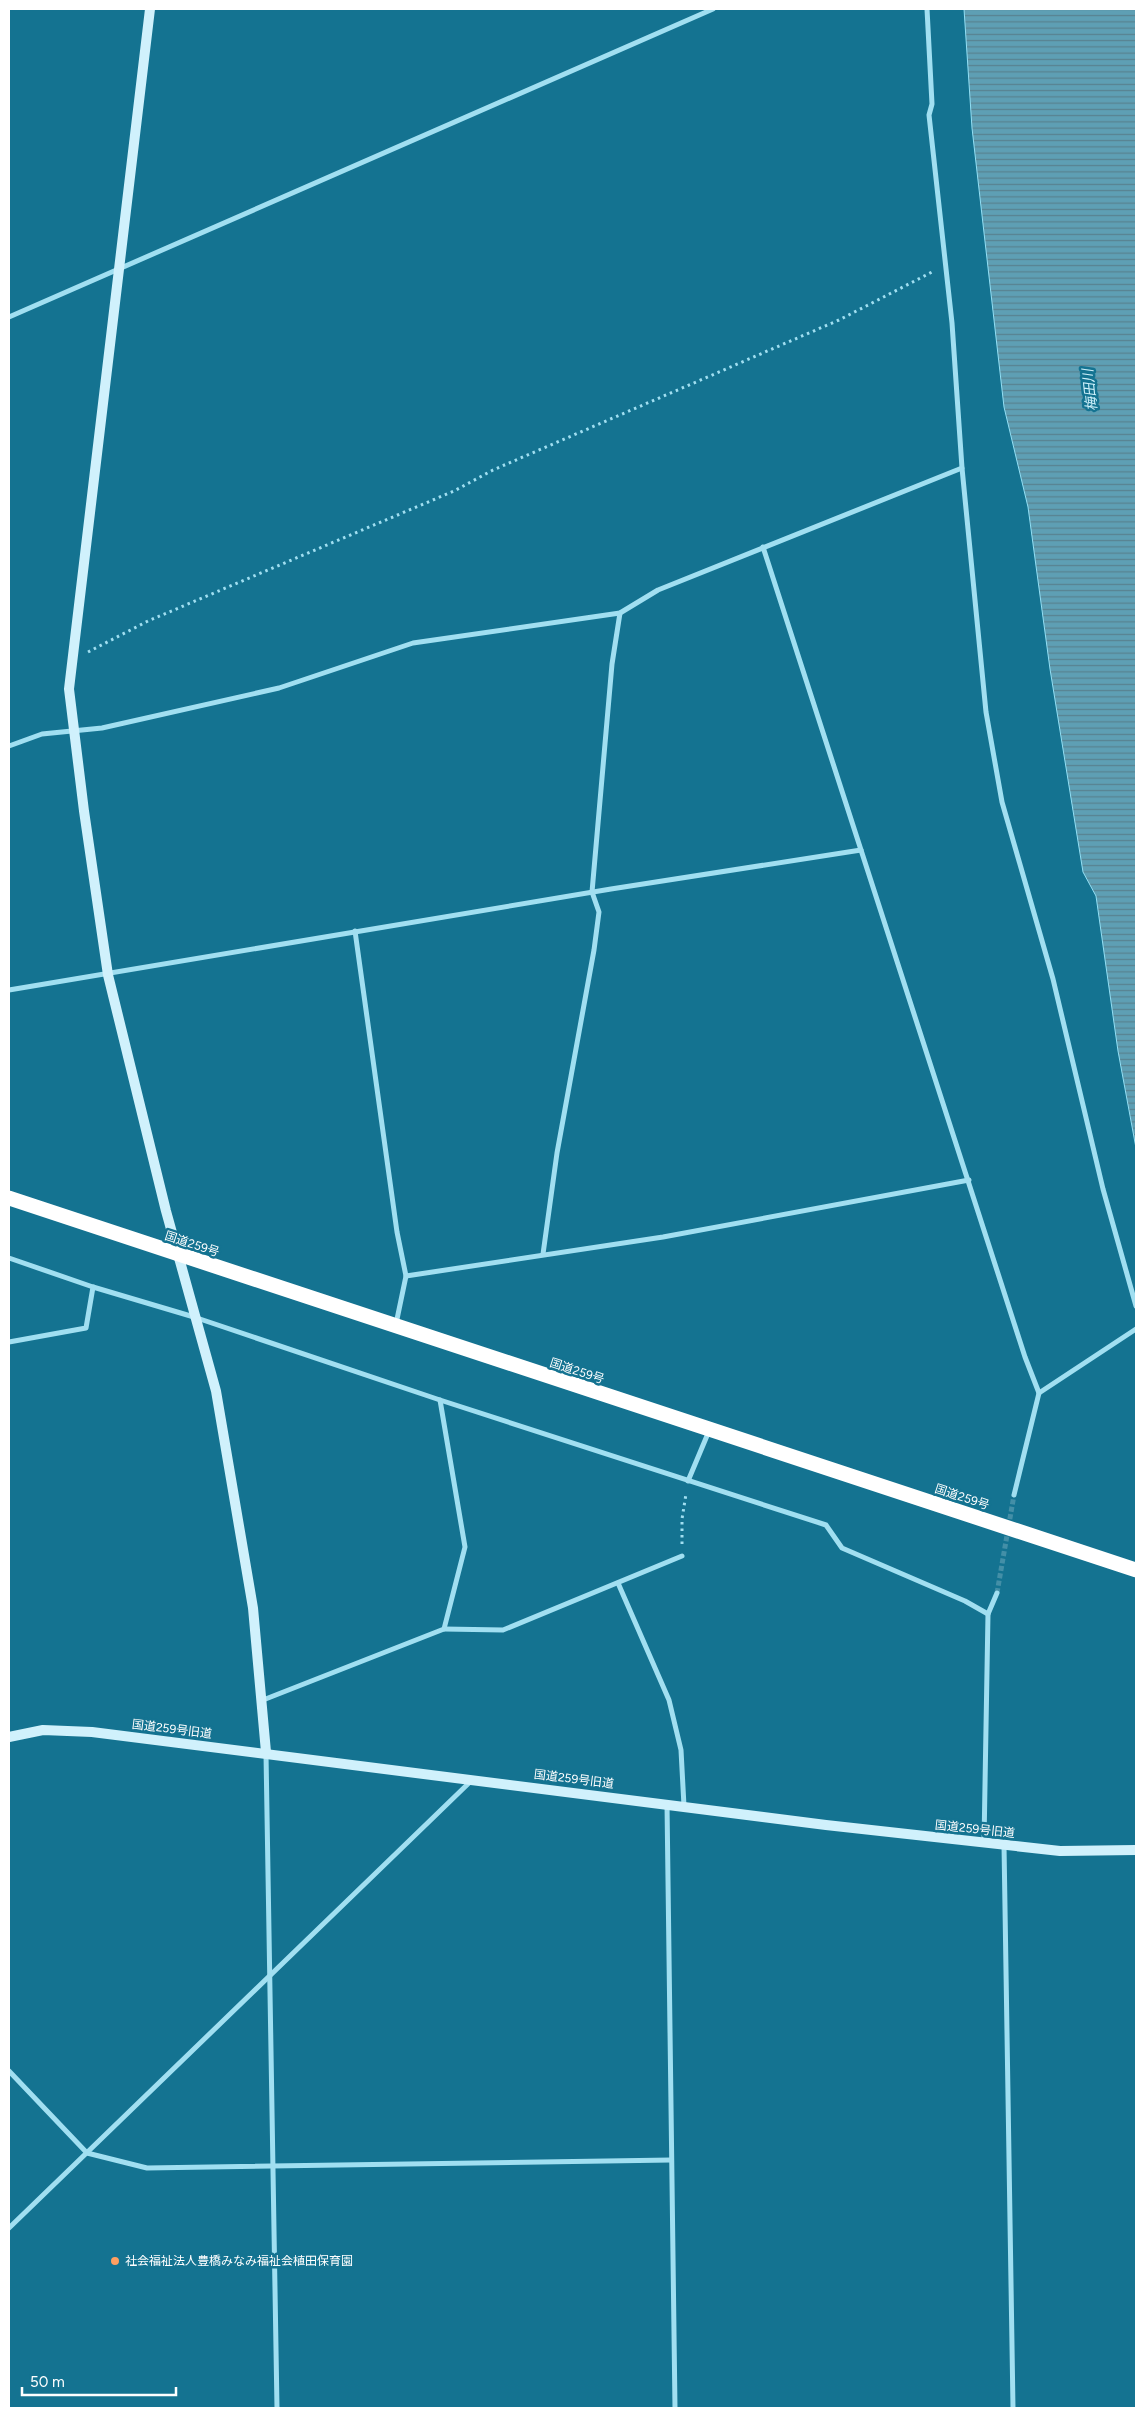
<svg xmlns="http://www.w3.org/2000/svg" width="1145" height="2417" font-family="Figtree,'Noto Sans JP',sans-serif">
  <defs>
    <pattern id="water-rules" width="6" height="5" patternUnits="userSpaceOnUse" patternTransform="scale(1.25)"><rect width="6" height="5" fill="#5e9fb4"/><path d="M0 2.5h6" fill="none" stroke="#588290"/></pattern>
  </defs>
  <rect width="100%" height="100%" fill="#147391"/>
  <polygon fill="url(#water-rules)" stroke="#93dff4" points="964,9 1136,9 1136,1148 1118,1051 1096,896 1083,872 1050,669 1028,507 1004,407 972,128"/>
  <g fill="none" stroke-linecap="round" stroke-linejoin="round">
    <polyline stroke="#438fa7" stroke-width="5" stroke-dasharray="5 2.5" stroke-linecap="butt" points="997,1593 1014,1495"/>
    <g stroke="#a1dff1" stroke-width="3" stroke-dasharray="2.5 4" stroke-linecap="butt">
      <polyline points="88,652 148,621 454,491 493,470 839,320 934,271"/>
      <polyline points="682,1544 682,1519 686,1494"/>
    </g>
    <g stroke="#a1dff1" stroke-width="5">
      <polyline points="927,9 932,104 929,115 952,323 962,468 986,712 1002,802 1053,979 1103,1189 1136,1306"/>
      <polyline points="9,317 713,9"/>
      <polyline points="763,547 1025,1357 1039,1393 1014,1495"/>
      <polyline points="9,746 42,734 102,728 279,688 413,643 620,613 658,590 962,468"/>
      <polyline points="355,931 397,1232 406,1276 396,1324"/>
      <polyline points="9,990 611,889 861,850"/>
      <polyline points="543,1254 557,1153 594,950 599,912 592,892 612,664 620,613"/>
      <polyline points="9,1258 93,1287 194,1317 440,1400 826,1525 842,1548 965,1601 988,1614"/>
      <polyline points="406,1276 663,1237 969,1180"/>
      <polyline points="9,1342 86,1328 93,1287"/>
      <polyline points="1039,1393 1136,1329"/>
      <polyline points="688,1481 709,1431"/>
      <polyline points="618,1583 669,1700 681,1750 684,1806"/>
      <polyline points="444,1629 503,1630 682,1556"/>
      <polyline points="263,1700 444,1629 465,1547 440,1400"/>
      <polyline points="266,1754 277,2408"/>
      <polyline points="667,1804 675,2408"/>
      <polyline points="984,1842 988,1614 997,1593"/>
      <polyline points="1004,1845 1013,2408"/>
      <polyline points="9,2071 87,2153 147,2168 671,2160"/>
      <polyline points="9,2228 472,1780"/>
    </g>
    <g stroke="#d0f1fc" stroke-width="10">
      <polyline points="150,9 69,689 84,811 108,975 166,1211 216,1391 253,1608 266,1752"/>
      <polyline points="9,1737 43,1730 92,1732 826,1825 1060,1851 1136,1850"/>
    </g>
    <polyline stroke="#fff" stroke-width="15" points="9,1198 1136,1570"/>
  </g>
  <circle fill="#ff9f61" stroke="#147391" stroke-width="2" cx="115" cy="2261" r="5"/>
  <g text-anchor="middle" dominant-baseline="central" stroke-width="5" stroke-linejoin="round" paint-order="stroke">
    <g font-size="12" fill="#fff" stroke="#147391">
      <text transform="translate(192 1244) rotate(18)">国道259号</text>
      <text transform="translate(577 1371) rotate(18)">国道259号</text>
      <text transform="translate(962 1497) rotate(18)">国道259号</text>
      <text transform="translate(172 1729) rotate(7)">国道259号旧道</text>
      <text transform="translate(574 1779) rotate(7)">国道259号旧道</text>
      <text transform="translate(975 1829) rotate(6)">国道259号旧道</text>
    </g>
    <g font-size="12" fill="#fff" stroke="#147391" text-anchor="start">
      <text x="125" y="2261">社会福祉法人豊橋みなみ福祉会植田保育園</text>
    </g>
    <g font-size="14" font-style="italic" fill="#cef1fb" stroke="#147391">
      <text transform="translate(1090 390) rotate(-96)">梅田川</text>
    </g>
  </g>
  <rect width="1145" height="2417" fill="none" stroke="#ffffff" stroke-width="20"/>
  <path d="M22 2387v8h154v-8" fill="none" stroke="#ffffff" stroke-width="2.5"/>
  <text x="30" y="2387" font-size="15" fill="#ffffff" stroke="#147391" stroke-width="4" paint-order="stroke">50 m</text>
</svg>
